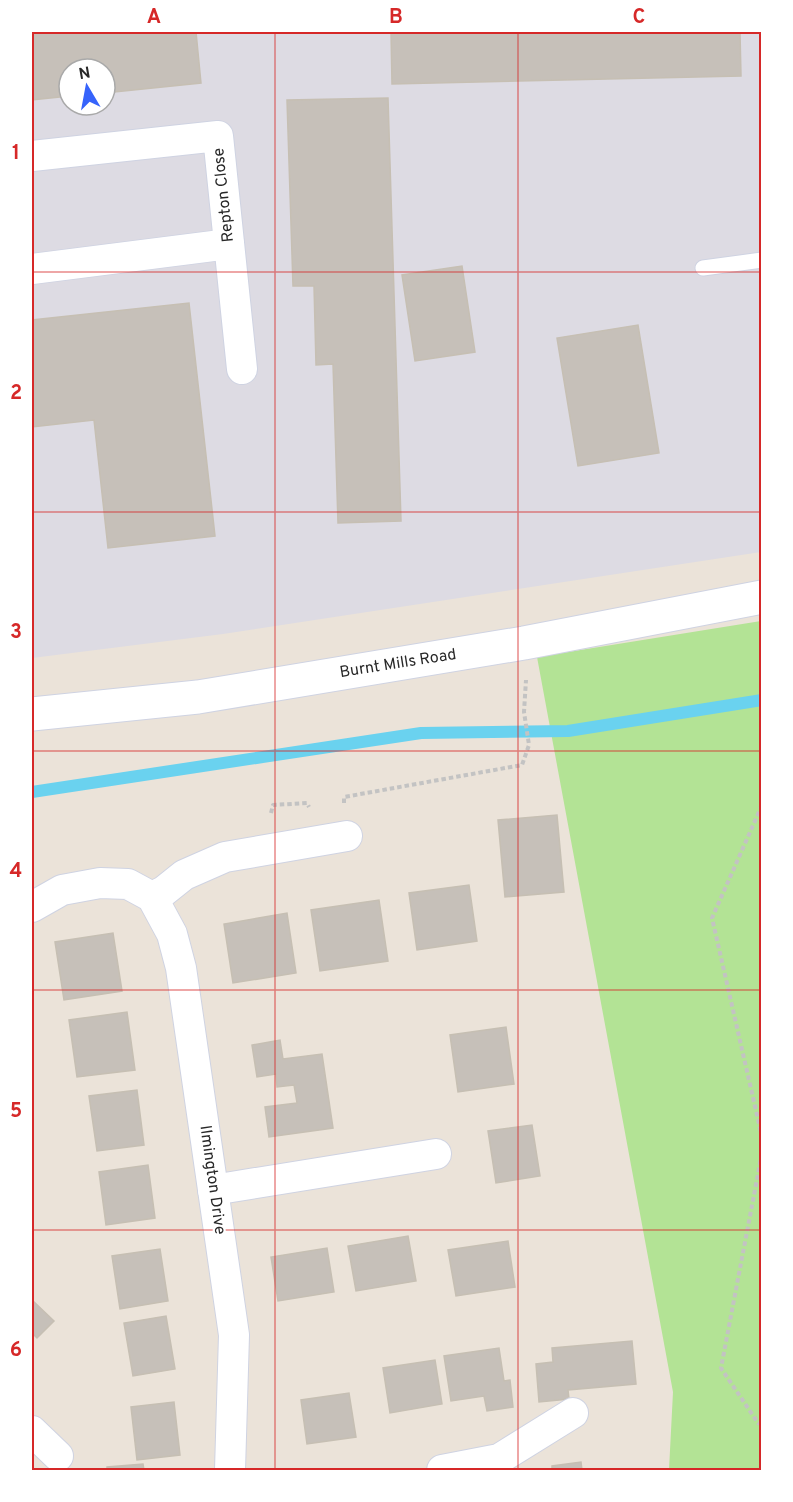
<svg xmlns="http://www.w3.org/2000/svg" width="793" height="1502" font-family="Overpass,sans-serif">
  <rect width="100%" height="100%" fill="#ebe3d9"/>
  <path fill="#dddbe3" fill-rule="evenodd" d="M32,32H761V552L223,634L32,658ZM69,69H105V105H69Z"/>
  <polygon fill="#b3e395" points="761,621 761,1470 669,1470 673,1392 537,657"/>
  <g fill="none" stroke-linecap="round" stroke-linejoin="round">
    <polyline stroke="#6ad2ef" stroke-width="12" points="32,792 421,733 568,731 762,700"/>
  </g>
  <g fill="#c6c0b9" stroke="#c6bfb3" stroke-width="1.5">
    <polygon points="32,32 196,32 201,83 105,93 105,69 69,69 69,96 32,100"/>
    <polygon points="391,32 740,32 741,76 392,84"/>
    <polygon points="388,98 401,521 338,523 333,364 316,365 314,286 293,286 287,100"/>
    <polygon points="462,266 475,352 415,361 402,275"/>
    <polygon points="189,303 215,536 108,548 94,420 32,427 32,320"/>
    <polygon points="638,325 659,453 578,466 557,338"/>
    <polygon points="557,815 564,892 505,897 498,820"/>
    <polygon points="469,885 477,941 417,950 409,893"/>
    <polygon points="379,900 388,961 320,971 311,910"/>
    <polygon points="287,913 296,973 233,983 224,924"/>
    <polygon points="113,933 122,991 64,1000 55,942"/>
    <polygon points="127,1012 135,1070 77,1077 69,1020"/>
    <polygon points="506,1027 514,1084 458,1092 450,1035"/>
    <polygon points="280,1040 283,1059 322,1054 333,1128 269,1137 265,1107 297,1103 294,1085 277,1087 276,1074 257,1077 252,1045"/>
    <polygon points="137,1090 144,1145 97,1151 89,1096"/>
    <polygon points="532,1125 540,1176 496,1183 488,1131"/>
    <polygon points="148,1165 155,1218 106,1225 99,1172"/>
    <polygon points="408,1236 416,1281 356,1291 348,1246"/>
    <polygon points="508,1241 515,1287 456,1296 448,1250"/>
    <polygon points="327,1248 334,1292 278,1301 271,1257"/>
    <polygon points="160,1249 168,1301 120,1309 112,1256"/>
    <polygon points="32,1300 54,1321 37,1338 32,1333"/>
    <polygon points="166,1316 175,1369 133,1376 124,1323"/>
    <polygon points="632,1341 636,1384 568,1390 569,1399 539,1402 536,1364 553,1362 552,1348"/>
    <polygon points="499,1348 504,1381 510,1380 513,1407 487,1411 484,1396 451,1401 444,1356"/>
    <polygon points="435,1360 442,1404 390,1413 383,1368"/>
    <polygon points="349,1393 356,1437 307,1444 301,1400"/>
    <polygon points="174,1402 180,1455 137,1460 131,1407"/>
    <polygon points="581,1462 582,1470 552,1470 552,1466"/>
    <polygon points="143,1464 144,1470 107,1470 107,1467"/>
  </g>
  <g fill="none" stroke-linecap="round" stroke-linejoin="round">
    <defs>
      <polyline id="lane" points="703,268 762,260"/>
      <g id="street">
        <polyline points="32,156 218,136 242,369"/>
        <polyline points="32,269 229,244"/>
        <polyline points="152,897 164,891 184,875 225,857 347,836"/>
        <polyline points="32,907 62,890 100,883 128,884 152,897 172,934 181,968 234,1335 230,1470"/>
        <polyline points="213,1190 436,1154"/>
        <polyline points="32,1431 58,1456"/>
        <polyline points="442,1470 499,1459 573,1413"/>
      </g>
      <polyline id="secondary" points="32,714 198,697 524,643 762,597"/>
    </defs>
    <use href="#lane" stroke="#cfd3e2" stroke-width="17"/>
    <use href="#street" stroke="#cfd3e2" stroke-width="32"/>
    <use href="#secondary" stroke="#cfd3e2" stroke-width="35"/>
    <g stroke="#c3c3c3" stroke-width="4" stroke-dasharray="4.5 3" stroke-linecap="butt">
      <polyline points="344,803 344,797 522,765 529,745 524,712 526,680"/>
      <polyline points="762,805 712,918 762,1137"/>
      <polyline points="271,813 273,805 307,803 309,807"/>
      <polyline points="762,1153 721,1368 758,1423 762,1424"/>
    </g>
    <use href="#lane" stroke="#fff" stroke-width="15"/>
    <use href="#street" stroke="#fff" stroke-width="30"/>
    <use href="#secondary" stroke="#fff" stroke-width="33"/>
  </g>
  <path fill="none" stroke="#d62828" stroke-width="1.5" stroke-opacity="0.55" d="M275,32V1470M518,32V1470M32,272H762M32,512H762M32,751H762M32,990H762M32,1230H762"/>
  <g text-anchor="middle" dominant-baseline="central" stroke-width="4.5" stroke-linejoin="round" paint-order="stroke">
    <g font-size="16" fill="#282828" stroke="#fff">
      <text transform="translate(224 195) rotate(-96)">Repton Close</text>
      <text transform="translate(398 664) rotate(-9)">Burnt Mills Road</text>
      <text transform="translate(212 1180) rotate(82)">Ilmington Drive</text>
    </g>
  </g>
  <rect width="793" height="1502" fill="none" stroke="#ffffff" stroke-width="66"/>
  <g transform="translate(87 87) rotate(350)"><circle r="28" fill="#ffffff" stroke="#a9a9a9" stroke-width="1.5"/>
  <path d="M0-4.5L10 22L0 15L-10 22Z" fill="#3663fb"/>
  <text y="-9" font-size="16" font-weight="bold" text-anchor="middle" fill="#282828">N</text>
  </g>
  <rect x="33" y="33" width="727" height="1436" fill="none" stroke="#d62828" stroke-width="2"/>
  <g font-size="20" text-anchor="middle" font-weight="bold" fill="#d62828">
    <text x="154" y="23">A</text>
    <text x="396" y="23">B</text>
    <text x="639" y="23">C</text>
    <text x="16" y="159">1</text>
    <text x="16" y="399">2</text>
    <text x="16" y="638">3</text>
    <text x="16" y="877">4</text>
    <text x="16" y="1117">5</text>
    <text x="16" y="1356">6</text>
  </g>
</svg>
